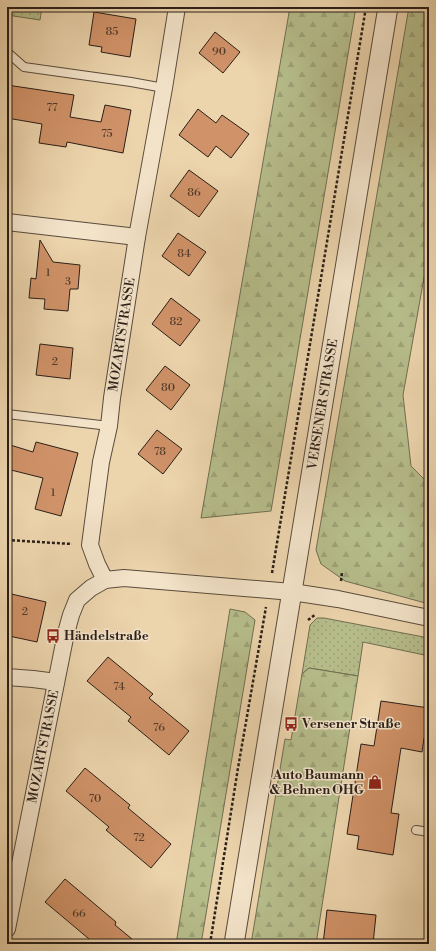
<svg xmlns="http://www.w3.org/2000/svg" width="436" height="951" font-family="'Libre Bodoni',serif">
  <defs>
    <pattern id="green-dots" width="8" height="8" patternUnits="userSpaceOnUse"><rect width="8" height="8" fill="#b6bd8b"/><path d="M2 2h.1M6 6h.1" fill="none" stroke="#9da277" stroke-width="1.8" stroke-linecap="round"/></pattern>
    <pattern id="forest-firs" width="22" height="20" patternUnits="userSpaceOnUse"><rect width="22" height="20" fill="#b6bd8b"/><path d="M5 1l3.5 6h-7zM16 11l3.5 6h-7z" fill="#9da277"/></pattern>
  </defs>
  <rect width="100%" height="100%" fill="#ecd4ac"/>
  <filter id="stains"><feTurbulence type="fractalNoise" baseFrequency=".005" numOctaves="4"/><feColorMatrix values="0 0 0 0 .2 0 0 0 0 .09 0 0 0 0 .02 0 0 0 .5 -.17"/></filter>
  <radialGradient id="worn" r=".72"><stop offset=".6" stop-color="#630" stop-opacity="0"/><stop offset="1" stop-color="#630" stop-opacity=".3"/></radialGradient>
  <g fill="url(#green-dots)" stroke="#706e52">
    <polygon points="7,7 42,7 40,20 7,15"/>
    <polygon points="317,618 324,618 429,638 429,656 363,642 358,676 309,668 302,674 310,625"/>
  </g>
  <g fill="url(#forest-firs)" stroke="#706e52">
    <polygon points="290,7 356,7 271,511 201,518"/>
    <polygon points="409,7 429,7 429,250 403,395 411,466 429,484 429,604 345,581 321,564 316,550"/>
    <polygon points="230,609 245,612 255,620 201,944 176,944"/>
    <polygon points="309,668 358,676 316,944 251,944 285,739 291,740 302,674"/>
  </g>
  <g fill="#d09268" stroke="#2a1f18">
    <polygon points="94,12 136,19 130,57 101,52 102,47 89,45"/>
    <polygon points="215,32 240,52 223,73 199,53"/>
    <polygon points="7,85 74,95 70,117 101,122 105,105 131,110 123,153 67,142 66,147 39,143 42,124 7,118"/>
    <polygon points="198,109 216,123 222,115 249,134 231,158 216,146 208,157 179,135"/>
    <polygon points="189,170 218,191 199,217 170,196"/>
    <polygon points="178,233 206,252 189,276 162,256"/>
    <polygon points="40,240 53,262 80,265 78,289 70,289 68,311 44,309 45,299 29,298 31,278 36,279"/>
    <polygon points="171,298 200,320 180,346 152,324"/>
    <polygon points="40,344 73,348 70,379 36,375"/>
    <polygon points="165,366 190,385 171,410 146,390"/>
    <polygon points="157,430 182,449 163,474 138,454"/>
    <polygon points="36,442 78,453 61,516 35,509 43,478 7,469 7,444 33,452"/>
    <polygon points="7,593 46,602 37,642 9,636 11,624 7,623"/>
    <polygon points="108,657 153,694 149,698 189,731 169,755 128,721 131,717 87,681"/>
    <polygon points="381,701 429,708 429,739 424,738 422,752 401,748 391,813 399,814 393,855 357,849 359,836 347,834 361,744 374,746"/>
    <polygon points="85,768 130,805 128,808 171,844 151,868 106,830 109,827 66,791"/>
    <polygon points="65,879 116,922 115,925 138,944 95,944 45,902"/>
    <polygon points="327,910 376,915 373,944 323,944"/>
  </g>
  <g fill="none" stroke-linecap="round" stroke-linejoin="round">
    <defs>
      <g id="service">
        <polyline points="7,52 24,67 131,82 164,88"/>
        <polyline points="7,414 109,426"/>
        <polyline points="416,830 429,832"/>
      </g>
      <g id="minor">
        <polyline points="7,222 137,237"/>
        <path id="s1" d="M105,580L97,564L90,545L101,462L109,426L112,398L137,237L164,88L177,7"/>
        <polyline points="7,677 33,679 56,682"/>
        <path id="s2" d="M7,929L66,633L71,615L77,600L91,588L105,580L124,578L292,592L338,599L429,618"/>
      </g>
      <g id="tertiary">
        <path id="s3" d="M234,944L388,7"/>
      </g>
    </defs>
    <use href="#service" stroke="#5a4c3d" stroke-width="10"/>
    <use href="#minor" stroke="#5a4c3d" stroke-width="18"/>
    <use href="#tertiary" stroke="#5a4c3d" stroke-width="21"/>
    <g stroke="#2a1f18" stroke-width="2.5" stroke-dasharray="3 2" stroke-linecap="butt">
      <polyline points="7,540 72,544"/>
      <polyline points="272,573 366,7"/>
      <polyline points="341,581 342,572"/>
      <polyline points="308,620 316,614"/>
      <polyline points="210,944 238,768 266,607"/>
    </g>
    <use href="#service" stroke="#f3e3c9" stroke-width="8"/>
    <use href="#minor" stroke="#f3e3c9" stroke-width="16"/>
    <use href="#tertiary" stroke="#f3e3c9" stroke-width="19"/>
  </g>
  <defs>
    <symbol id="bus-bare" viewBox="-9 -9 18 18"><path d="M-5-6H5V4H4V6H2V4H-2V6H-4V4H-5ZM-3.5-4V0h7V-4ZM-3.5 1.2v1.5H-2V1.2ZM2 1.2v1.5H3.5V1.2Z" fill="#8f2418" stroke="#f3e3c9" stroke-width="2.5" paint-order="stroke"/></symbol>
    <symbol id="shop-bare" viewBox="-9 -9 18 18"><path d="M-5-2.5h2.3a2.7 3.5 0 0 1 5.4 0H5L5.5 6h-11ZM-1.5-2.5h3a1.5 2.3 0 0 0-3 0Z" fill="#8f2418" stroke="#f3e3c9" stroke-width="2.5" paint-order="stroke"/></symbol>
  </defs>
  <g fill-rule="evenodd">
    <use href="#bus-bare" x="43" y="626" width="20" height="20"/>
    <use href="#bus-bare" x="281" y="714" width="20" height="20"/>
    <use href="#shop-bare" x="365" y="772" width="20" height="20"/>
  </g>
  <g text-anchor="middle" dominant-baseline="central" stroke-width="3" stroke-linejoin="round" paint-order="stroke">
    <g font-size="11" fill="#543c2c">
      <text x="112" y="32">85</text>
      <text x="219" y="52">90</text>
      <text x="52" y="108">77</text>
      <text x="107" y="134">75</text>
      <text x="194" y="193">86</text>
      <text x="184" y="254">84</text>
      <text x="48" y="273">1</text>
      <text x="68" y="282">3</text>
      <text x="176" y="322">82</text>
      <text x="55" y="362">2</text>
      <text x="168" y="388">80</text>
      <text x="160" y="452">78</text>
      <text x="53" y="493">1</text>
      <text x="25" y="612">2</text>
      <text x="119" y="687">74</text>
      <text x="159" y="728">76</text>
      <text x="95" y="799">70</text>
      <text x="139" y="838">72</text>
      <text x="79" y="914">66</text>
    </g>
    <g font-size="13" fill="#2a1f18" stroke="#f3e3c9">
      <text stroke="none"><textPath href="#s1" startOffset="251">MOZARTSTRASSE</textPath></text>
      <text stroke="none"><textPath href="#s3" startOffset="547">VERSENER STRASSE</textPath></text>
      <text stroke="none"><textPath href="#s2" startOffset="186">MOZARTSTRASSE</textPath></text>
    </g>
    <g font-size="13" font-weight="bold" fill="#2a1f18" stroke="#f3e3c9" text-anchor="start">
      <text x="64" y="636">Händelstraße</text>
      <text x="302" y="724">Versener Straße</text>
      <text x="364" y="775" text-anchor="end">Auto Baumann<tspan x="364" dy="15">&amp; Behnen OHG</tspan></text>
    </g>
  </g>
  <rect width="436" height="951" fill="none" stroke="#ecd4ac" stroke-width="24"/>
  <rect x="8" y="8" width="420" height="935" fill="none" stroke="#2a1f18" stroke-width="2"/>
  <rect x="12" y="12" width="412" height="927" fill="none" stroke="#2a1f18"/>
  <rect width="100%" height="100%" filter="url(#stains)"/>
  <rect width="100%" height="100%" fill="url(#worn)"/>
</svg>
